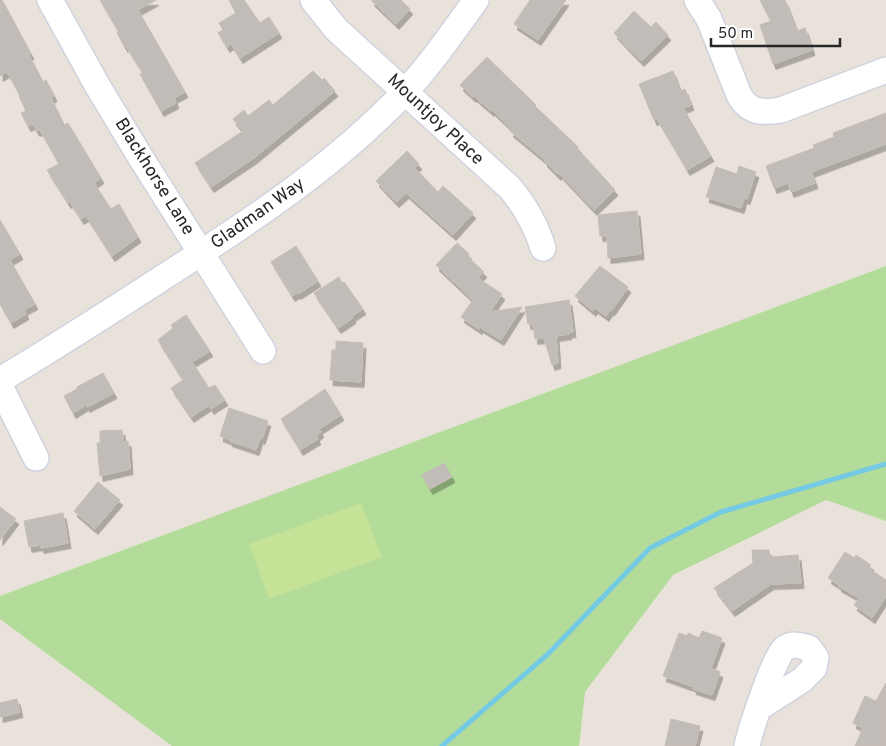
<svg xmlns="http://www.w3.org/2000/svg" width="886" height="746" font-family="Overpass,sans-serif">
  <defs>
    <filter id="shadow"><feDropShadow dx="3" dy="5.5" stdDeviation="0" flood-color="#0004"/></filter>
  </defs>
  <rect width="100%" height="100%" fill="#e9e2da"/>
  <polygon fill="#b3dc9a" points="886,266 886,521 826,500 673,575 585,692 579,746 172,746 0,619 0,596"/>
  <polygon fill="#c5e297" points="361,503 382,557 269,599 249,544"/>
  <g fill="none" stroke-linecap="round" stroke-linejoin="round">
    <polyline stroke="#75cae3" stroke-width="5" points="442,746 548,654 650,548 721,512 886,464"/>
  </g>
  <g fill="#c1bcb7" stroke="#c4beb4" filter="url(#shadow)">
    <polygon points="0,0 2,0 16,26 31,54 29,55 43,82 46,80 54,96 51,98 64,125 68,123 101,178 94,183 111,209 119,204 138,237 112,256 86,216 81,219 70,202 68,203 47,170 59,164 40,130 37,131 32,124 28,126 21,113 26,111 19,96 20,95 7,72 0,76"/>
    <polygon points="100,0 156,0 138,10 185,92 174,98 176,103 161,111 140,74 143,73 126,46 125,47 117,33 119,32"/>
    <polygon points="229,0 244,0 260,23 269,17 279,33 240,58 231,44 227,47 218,33 223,30 219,23 236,13"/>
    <polygon points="371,0 401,0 410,9 396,24"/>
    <polygon points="530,0 566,0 538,40 514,24"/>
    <polygon points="760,0 785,0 797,31 805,28 812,50 773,64 760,25 771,21"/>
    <polygon points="634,11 651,27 656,22 668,35 641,61 614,33"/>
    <polygon points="487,57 536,105 535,106 578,147 577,148 615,190 594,210 559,173 558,175 544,161 545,160 510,131 512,129 492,110 491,111 474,96 473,97 460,85"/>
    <polygon points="313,71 322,80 324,78 335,91 254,158 211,187 195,163 243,131 233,119 244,110 248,116 269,100 273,105"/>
    <polygon points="673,71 680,91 685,89 691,105 683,108 711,156 687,170 657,119 654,120 639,84"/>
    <polygon points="886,113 886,144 811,172 815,183 791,192 788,183 774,188 766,166 814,148 813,145 834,137 833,133"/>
    <polygon points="407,151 419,164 415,168 438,192 443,186 473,213 453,235 406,193 396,202 376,181"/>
    <polygon points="739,166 756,172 747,199 744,198 741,208 706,197 716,167 737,174"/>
    <polygon points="637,211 641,254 608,258 607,236 600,236 598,215"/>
    <polygon points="0,220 20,254 10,260 35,304 24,310 26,314 11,323 0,304"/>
    <polygon points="457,243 469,254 467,256 484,272 478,278 502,294 490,312 522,307 501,340 480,327 479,329 461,317 473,300 436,265"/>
    <polygon points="296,246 318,281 298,294 297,293 292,296 271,262"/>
    <polygon points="600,266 628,287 612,310 610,310 606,316 595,308 593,311 575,296"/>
    <polygon points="339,277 342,283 344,282 363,309 352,316 353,318 338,328 314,293"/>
    <polygon points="569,300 573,332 569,332 569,334 556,336 558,363 552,365 544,338 535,339 533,324 528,324 525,307"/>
    <polygon points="186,315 210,351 192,362 209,388 215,385 225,400 211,409 209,405 191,417 171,388 183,380 158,340 173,328 171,325"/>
    <polygon points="336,341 363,343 361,382 330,380 332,350 336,350"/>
    <polygon points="103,373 114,393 87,407 86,405 73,413 64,396 77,389 77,387"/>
    <polygon points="325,389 341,415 319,429 321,432 316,436 318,439 300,450 281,419"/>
    <polygon points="229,408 268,421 262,439 260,438 256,450 229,441 230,440 220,436"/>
    <polygon points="122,430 123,442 128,441 130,469 100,476 97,443 100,443 100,431"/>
    <polygon points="444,463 452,477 430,489 422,475"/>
    <polygon points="98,482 120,500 95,529 74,511"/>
    <polygon points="0,507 16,519 0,540"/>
    <polygon points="63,513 68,543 41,548 40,545 29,547 24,521"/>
    <polygon points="752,550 769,550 770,557 798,555 801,583 771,584 732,611 714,588 753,563"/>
    <polygon points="845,552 854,558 856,555 871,565 868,568 886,580 886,596 872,618 854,605 859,598 838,586 839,585 828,578"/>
    <polygon points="702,631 722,638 711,668 720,672 712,695 693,689 694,687 663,676 679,633 687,636 688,633 699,638"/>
    <polygon points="886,683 886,746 855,746 863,728 853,723 865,696 876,701"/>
    <polygon points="17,699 20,712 0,717 0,703"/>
    <polygon points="671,719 700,726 695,746 665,746"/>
  </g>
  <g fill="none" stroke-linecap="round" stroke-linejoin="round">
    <defs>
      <g id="minor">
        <polyline points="50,0 97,85 141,158 263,351"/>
        <path d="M313,0L336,29L510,188C526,207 536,225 543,248"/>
        <path d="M697,0L709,19L739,95C749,113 762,113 781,110L886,70"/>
        <path d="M0,380C59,345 116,308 173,271C257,217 335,165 404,93C431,64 453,32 476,0"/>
        <polyline points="0,386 36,458"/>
        <path d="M747,746C750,731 774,657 784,649C792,642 800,646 809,648L816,658L814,668L802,680L760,707"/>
      </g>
    </defs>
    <use href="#minor" stroke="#d0d3df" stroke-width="28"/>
    <use href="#minor" stroke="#fff" stroke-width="25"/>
  </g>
  <g text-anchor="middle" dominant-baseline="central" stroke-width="5" stroke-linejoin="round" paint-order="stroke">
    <g font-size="18" fill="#272727" stroke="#fff">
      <text transform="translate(435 120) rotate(43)">Mountjoy Place</text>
      <text transform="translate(154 177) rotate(58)">Blackhorse Lane</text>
      <text transform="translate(258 214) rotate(-35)">Gladman Way</text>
    </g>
  </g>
  <path d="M711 38v8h129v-8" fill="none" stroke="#272727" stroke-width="2.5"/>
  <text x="718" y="38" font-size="15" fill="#272727" stroke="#ffffff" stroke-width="4" paint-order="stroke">50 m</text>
</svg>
